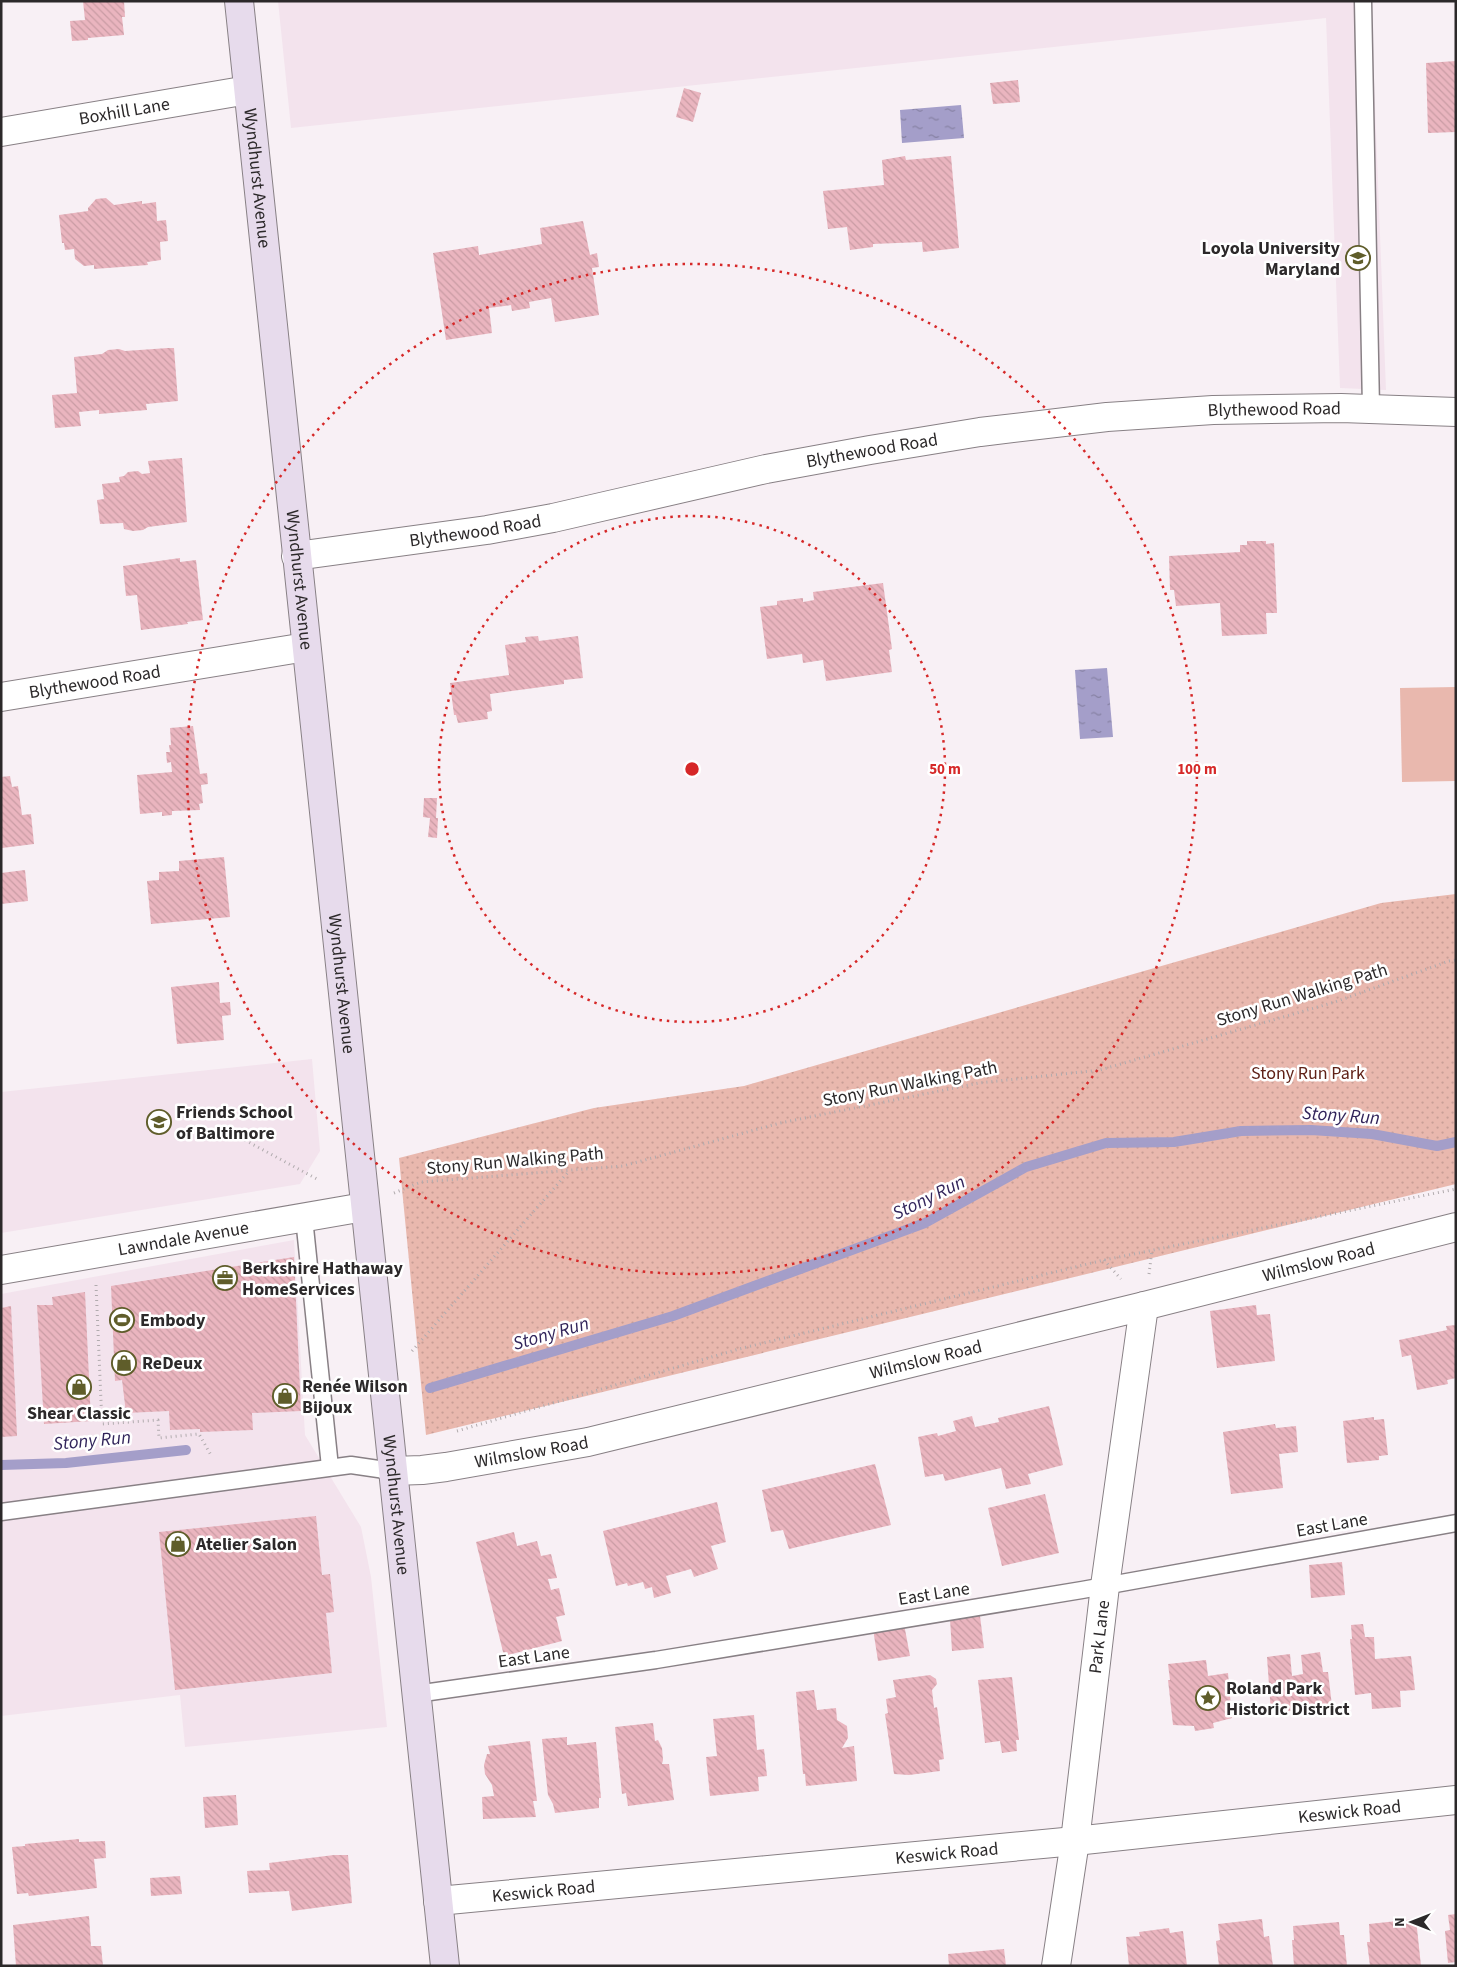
<svg xmlns="http://www.w3.org/2000/svg" width="1457" height="1967" font-family="'Source Sans 3',sans-serif">
  <defs>
    <pattern id="park-dots" width="8" height="8" patternUnits="userSpaceOnUse" patternTransform="scale(1.25)"><rect width="8" height="8" fill="#e9b8ae"/><path d="M2 2h.1M6 6h.1" fill="none" stroke="#c89e96" stroke-width="1.8" stroke-linecap="round"/></pattern>
    <pattern id="water-ripples" width="26" height="14" patternUnits="userSpaceOnUse" patternTransform="scale(1.25)"><rect width="26" height="14" fill="#a49ec9"/><path d="M2 4q2-2 4 0t4 0M15 11q2-2 4 0t4 0" fill="none" stroke="#8681a3"/></pattern>
    <pattern id="building-back-hatch" width="6" height="6" patternUnits="userSpaceOnUse" patternTransform="scale(1.25)"><rect width="6" height="6" fill="#eab5bf"/><path d="M-1 5l2 2M0 0l6 6M5-1l2 2" fill="none" stroke="#c99ca4"/></pattern>
  </defs>
  <rect width="100%" height="100%" fill="#f8f0f5"/>
  <g fill="#f3e3ed">
    <polygon points="278,1 1371,1 1386,390 1340,388 1326,18 291,128"/>
    <polygon points="312,1059 320,1151 300,1184 1,1233 1,1092"/>
    <polygon points="294,1240 305,1435 361,1527 371,1577 387,1727 185,1747 180,1695 1,1716 1,1294"/>
  </g>
  <polygon fill="#e9b8ae" points="1456,687 1456,781 1402,782 1400,688"/>
  <polygon fill="url(#park-dots)" points="1456,894 1456,1184 426,1435 399,1158 594,1108 744,1086 1381,903"/>
  <g fill="url(#water-ripples)">
    <polygon points="961,105 964,138 902,143 900,110"/>
    <polygon points="1107,668 1113,737 1080,739 1075,670"/>
  </g>
  <g fill="none" stroke-linecap="round" stroke-linejoin="round">
    <g stroke="#a49ec9" stroke-width="10">
      <polyline points="430,1388 673,1316 925,1223 1026,1167 1106,1143 1174,1142 1241,1131 1311,1130 1372,1134 1437,1146 1456,1142"/>
      <polyline points="1,1465 66,1463 186,1450"/>
    </g>
  </g>
  <g fill="url(#building-back-hatch)">
    <polygon points="83,1 124,1 125,17 122,17 124,35 88,38 88,40 72,41 70,21 85,20"/>
    <polygon points="1456,61 1456,132 1428,133 1426,63"/>
    <polygon points="1018,80 1020,102 993,104 990,83"/>
    <polygon points="684,88 701,93 693,122 676,117"/>
    <polygon points="905,156 906,160 951,156 959,248 923,252 922,242 873,244 873,247 850,250 847,227 828,229 823,191 884,185 882,160"/>
    <polygon points="106,198 114,205 142,201 142,204 156,202 157,221 166,220 168,241 160,242 161,260 147,262 148,265 94,269 94,265 84,266 75,259 74,249 65,250 64,243 62,243 59,215 88,211 88,208 96,199"/>
    <polygon points="583,221 590,255 597,253 599,267 592,268 599,315 555,322 551,298 529,302 530,308 512,311 511,305 489,308 492,333 446,340 433,253 478,246 479,255 542,244 540,228"/>
    <polygon points="168,348 174,348 178,401 146,404 147,410 99,414 99,410 79,412 81,426 55,428 52,395 77,393 74,357 102,354 108,350 119,349 125,351"/>
    <polygon points="182,458 187,522 148,527 143,530 133,531 124,529 123,523 100,524 97,500 104,499 102,484 120,482 119,477 124,476 128,472 138,471 142,474 150,473 148,461"/>
    <polygon points="1247,541 1266,541 1266,544 1274,543 1277,613 1266,613 1267,634 1222,636 1220,603 1176,606 1174,590 1170,590 1169,556 1240,552 1240,545 1247,545"/>
    <polygon points="180,558 180,562 196,560 203,620 187,622 188,624 141,630 137,595 126,596 123,566"/>
    <polygon points="883,583 892,649 889,650 892,672 826,681 823,660 803,663 802,654 767,659 760,607 777,605 777,601 803,598 803,602 814,600 813,592"/>
    <polygon points="538,636 539,641 578,636 583,678 564,680 564,684 490,694 492,711 487,712 488,719 458,723 456,715 454,715 450,683 509,675 505,645 526,642 525,637"/>
    <polygon points="193,726 200,774 207,773 208,784 201,785 203,803 199,804 200,810 172,811 172,815 162,816 162,812 140,814 137,775 172,772 171,762 167,763 166,752 170,752 169,745 171,745 170,728"/>
    <polygon points="10,776 12,787 18,786 22,815 31,814 34,844 2,848 1,777"/>
    <polygon points="424,798 437,798 436,818 438,818 437,838 428,837 430,818 423,817"/>
    <polygon points="224,857 230,917 151,924 147,881 159,880 159,872 179,871 179,861"/>
    <polygon points="25,870 28,901 1,904 1,873"/>
    <polygon points="219,982 220,1003 230,1002 231,1015 222,1016 224,1040 177,1044 171,987"/>
    <polygon points="294,1257 301,1411 252,1413 253,1430 200,1432 200,1429 170,1430 169,1411 126,1413 122,1380 115,1381 111,1286"/>
    <polygon points="85,1292 91,1421 44,1424 37,1305 53,1305 52,1297"/>
    <polygon points="1256,1305 1257,1315 1270,1314 1275,1361 1217,1368 1210,1311"/>
    <polygon points="11,1306 17,1436 1,1437 1,1308"/>
    <polygon points="1456,1325 1456,1378 1447,1380 1448,1384 1417,1390 1411,1355 1402,1357 1399,1340 1447,1330 1446,1326"/>
    <polygon points="1049,1406 1063,1465 1028,1474 1031,1484 1006,1489 1001,1468 945,1481 943,1474 925,1477 918,1437 937,1433 938,1436 956,1431 953,1421 972,1416 975,1427 999,1422 998,1418"/>
    <polygon points="1374,1417 1374,1420 1384,1419 1388,1455 1379,1456 1379,1460 1347,1463 1343,1421"/>
    <polygon points="1275,1424 1276,1428 1296,1426 1298,1452 1279,1454 1283,1488 1231,1494 1223,1432"/>
    <polygon points="875,1464 891,1525 789,1549 783,1530 771,1532 762,1490"/>
    <polygon points="1045,1494 1059,1553 1002,1566 988,1508"/>
    <polygon points="717,1502 726,1542 711,1546 718,1569 694,1577 691,1569 666,1576 671,1593 654,1598 652,1587 645,1589 643,1582 628,1586 627,1583 616,1586 603,1531"/>
    <polygon points="316,1516 322,1575 330,1574 334,1612 326,1613 332,1673 175,1690 159,1532"/>
    <polygon points="514,1532 517,1546 537,1541 541,1556 551,1554 557,1578 548,1579 551,1590 559,1588 565,1615 556,1617 562,1641 504,1656 476,1542"/>
    <polygon points="1342,1562 1345,1595 1311,1598 1309,1565"/>
    <polygon points="980,1616 984,1648 952,1651 950,1619"/>
    <polygon points="904,1624 910,1656 878,1661 873,1629"/>
    <polygon points="1363,1624 1365,1637 1374,1637 1375,1659 1411,1656 1415,1690 1400,1691 1401,1707 1372,1709 1371,1693 1355,1695 1350,1639 1352,1639 1351,1625"/>
    <polygon points="1320,1652 1323,1672 1328,1672 1332,1706 1271,1713 1267,1657 1290,1654 1292,1676 1303,1674 1301,1655"/>
    <polygon points="1206,1660 1208,1676 1228,1673 1232,1718 1213,1723 1214,1728 1195,1731 1194,1726 1173,1725 1168,1680 1170,1680 1168,1664"/>
    <polygon points="930,1675 936,1679 937,1684 932,1690 934,1708 937,1707 944,1759 939,1760 940,1771 909,1775 894,1774 885,1714 888,1713 886,1699 896,1697 893,1680"/>
    <polygon points="1012,1677 1019,1740 1016,1740 1017,1751 1002,1753 1000,1741 985,1743 978,1680"/>
    <polygon points="814,1690 817,1710 836,1708 837,1720 847,1726 848,1738 842,1748 854,1746 857,1781 806,1786 805,1774 803,1774 796,1692"/>
    <polygon points="754,1715 757,1750 764,1749 767,1776 758,1777 759,1791 710,1796 706,1757 717,1756 713,1719"/>
    <polygon points="653,1723 655,1741 658,1740 662,1748 663,1760 662,1764 669,1764 674,1800 628,1806 626,1793 622,1794 615,1727"/>
    <polygon points="567,1737 567,1745 596,1742 601,1798 599,1798 599,1808 555,1813 553,1804 548,1795 542,1739"/>
    <polygon points="530,1741 537,1801 533,1801 536,1817 483,1819 482,1797 494,1796 492,1785 485,1774 484,1765 487,1754 490,1754 488,1746"/>
    <polygon points="236,1795 238,1825 205,1828 203,1797"/>
    <polygon points="79,1839 79,1842 105,1841 106,1858 94,1859 97,1888 29,1896 28,1893 17,1894 12,1847 25,1846 25,1844"/>
    <polygon points="334,1855 348,1855 352,1903 292,1911 289,1891 249,1893 247,1871 270,1870 269,1863"/>
    <polygon points="180,1876 182,1894 151,1896 150,1878"/>
    <polygon points="1456,1914 1456,1962 1448,1963 1445,1931 1450,1930 1448,1915"/>
    <polygon points="89,1916 91,1946 101,1946 103,1966 16,1966 13,1925"/>
    <polygon points="1262,1919 1264,1937 1269,1936 1273,1966 1219,1966 1216,1941 1220,1940 1218,1924"/>
    <polygon points="1416,1919 1421,1966 1370,1966 1367,1942 1370,1942 1369,1924"/>
    <polygon points="1339,1922 1340,1935 1344,1935 1347,1966 1294,1966 1292,1940 1294,1940 1293,1926"/>
    <polygon points="1169,1928 1170,1933 1183,1931 1187,1966 1129,1966 1126,1937 1140,1936 1139,1932"/>
    <polygon points="1004,1949 1006,1966 949,1966 948,1954"/>
  </g>
  <g fill="none" stroke-linecap="round" stroke-linejoin="round">
    <defs>
      <g id="lane">
        <polyline points="1363,1 1371,408"/>
        <polyline points="304,1218 330,1467"/>
        <polyline points="1,1512 351,1465 392,1471"/>
        <polyline points="416,1694 656,1660 1082,1590 1456,1523"/>
      </g>
      <g id="street">
        <path id="s1" d="M1,132L248,90"/>
        <path id="s2" d="M296,556L487,530L553,518L766,469L870,450L980,432L1107,417L1213,410L1341,408L1456,412"/>
        <path id="s3" d="M1,697L306,647"/>
        <path id="s4" d="M1,1270L364,1207"/>
        <path id="s5" d="M392,1471L422,1470L446,1467L588,1442L1144,1306L1456,1227"/>
        <path id="s6" d="M438,1901L1075,1841L1456,1800"/>
        <path id="s7" d="M1056,1966L1075,1841L1105,1586L1144,1306"/>
      </g>
      <g id="secondary">
        <path id="s8" d="M239,1L445,1966"/>
      </g>
    </defs>
    <use href="#lane" stroke="#888085" stroke-width="19"/>
    <use href="#street" stroke="#888085" stroke-width="30"/>
    <use href="#secondary" stroke="#888085" stroke-width="30"/>
    <g stroke="#b1abae" stroke-width="3" stroke-dasharray="1 4" stroke-linecap="butt">
      <polyline points="230,1127 241,1138 317,1179"/>
      <polyline points="394,1193 421,1182 623,1166 780,1123 979,1083 1100,1070 1335,1002 1449,961 1456,960"/>
      <polyline points="1104,1260 1121,1279"/>
      <polyline points="1149,1274 1152,1250"/>
      <polyline points="96,1285 102,1424 158,1420 159,1438 199,1434 212,1457"/>
      <polyline points="412,1351 569,1171"/>
      <polyline points="457,1431 739,1349 1104,1260 1456,1189"/>
    </g>
    <use href="#lane" stroke="#fff" stroke-width="16"/>
    <use href="#street" stroke="#fff" stroke-width="28"/>
    <use href="#secondary" stroke="#e7dbec" stroke-width="28"/>
  </g>
  <g fill="none" stroke="#d62828" stroke-width="2.5" stroke-dasharray="2.5 5">
    <circle cx="692" cy="769" r="253"/>
    <circle cx="692" cy="769" r="505"/>
  </g>
  <defs>
    <symbol id="university-ring" viewBox="-11 -11 22 22"><circle r="9.5" fill="#fff" stroke="#5f5d2a" stroke-width="1.5"/><path d="M0-5L7-2L0 1L-7-2ZM-4 1L0 2.5L4 1V4Q0 6-4 4Z" fill="#5f5d2a"/></symbol>
    <symbol id="school-ring" viewBox="-11 -11 22 22"><circle r="9.5" fill="#fff" stroke="#5f5d2a" stroke-width="1.5"/><path d="M0-5L7-2L0 1L-7-2ZM-4 1L0 2.5L4 1V4Q0 6-4 4Z" fill="#5f5d2a"/></symbol>
    <symbol id="office-ring" viewBox="-11 -11 22 22"><circle r="9.5" fill="#fff" stroke="#5f5d2a" stroke-width="1.5"/><path d="M-6-3h4V-5.5h4V-3h4V5H-6ZM-1-4.5V-3h2v-1.5ZM-6 0V1H6V0Z" fill="#5f5d2a"/></symbol>
    <symbol id="stadium-ring" viewBox="-11 -11 22 22"><circle r="9.5" fill="#fff" stroke="#5f5d2a" stroke-width="1.5"/><path d="M0-5a6.5 5 0 1 0 0 10a6.5 5 0 1 0 0-10ZM-3.5-1.8h7v3.6h-7Z" fill="#5f5d2a"/></symbol>
    <symbol id="shop-ring" viewBox="-11 -11 22 22"><circle r="9.5" fill="#fff" stroke="#5f5d2a" stroke-width="1.5"/><path d="M-5-2.5h2.3a2.7 3.5 0 0 1 5.4 0H5L5.5 6h-11ZM-1.5-2.5h3a1.5 2.3 0 0 0-3 0Z" fill="#5f5d2a"/></symbol>
    <symbol id="sight-ring" viewBox="-11 -11 22 22"><circle r="9.5" fill="#fff" stroke="#5f5d2a" stroke-width="1.5"/><path d="M0-6L1.8-2.2L6-1.7L2.9 1.2L3.7 5.4L0 3.3L-3.7 5.4L-2.9 1.2L-6-1.7L-1.8-2.2Z" fill="#5f5d2a"/></symbol>
  </defs>
  <g fill-rule="evenodd">
    <use href="#university-ring" x="1344" y="244" width="28" height="28"/>
    <use href="#school-ring" x="145" y="1108" width="28" height="28"/>
    <use href="#office-ring" x="211" y="1264" width="28" height="28"/>
    <use href="#stadium-ring" x="108" y="1306" width="28" height="28"/>
    <use href="#shop-ring" x="110" y="1349" width="28" height="28"/>
    <use href="#shop-ring" x="65" y="1373" width="28" height="28"/>
    <use href="#shop-ring" x="271" y="1382" width="28" height="28"/>
    <use href="#shop-ring" x="164" y="1530" width="28" height="28"/>
    <use href="#sight-ring" x="1194" y="1684" width="28" height="28"/>
  </g>
  <g text-anchor="middle" dominant-baseline="central" stroke-width="5" stroke-linejoin="round" paint-order="stroke">
    <g font-size="18" fill="#2c292a" stroke="#fff">
      <text stroke="none"><textPath href="#s1" startOffset="125">Boxhill Lane</textPath></text>
      <text stroke="none"><textPath href="#s8" startOffset="178">Wyndhurst Avenue</textPath></text>
      <text stroke="none"><textPath href="#s2" startOffset="991">Blythewood Road</textPath></text>
      <text stroke="none"><textPath href="#s2" startOffset="586">Blythewood Road</textPath></text>
      <text stroke="none"><textPath href="#s2" startOffset="181">Blythewood Road</textPath></text>
      <text stroke="none"><textPath href="#s8" startOffset="582">Wyndhurst Avenue</textPath></text>
      <text stroke="none"><textPath href="#s3" startOffset="95">Blythewood Road</textPath></text>
      <text stroke="none"><textPath href="#s8" startOffset="988">Wyndhurst Avenue</textPath></text>
      <text transform="translate(1302 995) rotate(-17)">Stony Run Walking Path</text>
      <text transform="translate(910 1084) rotate(-11)">Stony Run Walking Path</text>
      <text transform="translate(515 1161) rotate(-5)">Stony Run Walking Path</text>
      <text stroke="none"><textPath href="#s4" startOffset="185">Lawndale Avenue</textPath></text>
      <text stroke="none"><textPath href="#s5" startOffset="951">Wilmslow Road</textPath></text>
      <text stroke="none"><textPath href="#s5" startOffset="546">Wilmslow Road</textPath></text>
      <text stroke="none"><textPath href="#s5" startOffset="141">Wilmslow Road</textPath></text>
      <text stroke="none"><textPath href="#s8" startOffset="1512">Wyndhurst Avenue</textPath></text>
      <text transform="translate(1332 1525) rotate(-10)">East Lane</text>
      <text transform="translate(934 1594) rotate(-9)">East Lane</text>
      <text stroke="none"><textPath href="#s7" startOffset="332">Park Lane</textPath></text>
      <text transform="translate(534 1657) rotate(-8)">East Lane</text>
      <text stroke="none"><textPath href="#s6" startOffset="916">Keswick Road</textPath></text>
      <text stroke="none"><textPath href="#s6" startOffset="511">Keswick Road</textPath></text>
      <text stroke="none"><textPath href="#s6" startOffset="106">Keswick Road</textPath></text>
    </g>
    <g font-size="18" font-weight="bold" fill="#2c292a" stroke="#fff" text-anchor="start">
      <text x="1340" y="248" text-anchor="end">Loyola University<tspan x="1340" dy="21">Maryland</tspan></text>
      <text x="176" y="1112">Friends School<tspan x="176" dy="21">of Baltimore</tspan></text>
      <text x="242" y="1268">Berkshire Hathaway<tspan x="242" dy="21">HomeServices</tspan></text>
      <text x="140" y="1320">Embody</text>
      <text x="142" y="1363">ReDeux</text>
      <text x="302" y="1386">Renée Wilson<tspan x="302" dy="21">Bijoux</tspan></text>
      <text x="79" y="1413" text-anchor="middle">Shear Classic</text>
      <text x="196" y="1544">Atelier Salon</text>
      <text x="1226" y="1688">Roland Park<tspan x="1226" dy="21">Historic District</tspan></text>
    </g>
    <g font-size="18" fill="#5f2117" stroke="#fff">
      <text x="1308" y="1073">Stony Run Park</text>
    </g>
    <g font-size="19" font-style="italic" fill="#32255b" stroke="#fff">
      <text transform="translate(1341 1116) rotate(4)">Stony Run</text>
      <text transform="translate(929 1198) rotate(-26)">Stony Run</text>
      <text transform="translate(551 1334) rotate(-16)">Stony Run</text>
      <text transform="translate(92 1441) rotate(-5)">Stony Run</text>
    </g>
  </g>
  <circle cx="692" cy="769" r="8" fill="#d62828" stroke="#fff" stroke-width="2.5"/>
  <g font-size="15" text-anchor="middle" font-weight="bold" fill="#d62828" stroke="#fff" stroke-width="5" stroke-linejoin="round" paint-order="stroke">
    <text x="945" y="774">50 m</text>
    <text x="1197" y="774">100 m</text>
  </g>
  <rect width="1457" height="1967" fill="none" stroke="#2c292a" stroke-width="5"/>
  <g transform="translate(1412 1922) rotate(270)" stroke="#ffffff" stroke-width="4" paint-order="stroke">
  <path d="M0-4L9 19L0 12L-9 19Z" fill="#2c292a"/>
  <text y="-8" font-size="14" font-weight="bold" text-anchor="middle" fill="#2c292a">N</text>
  </g>
</svg>
